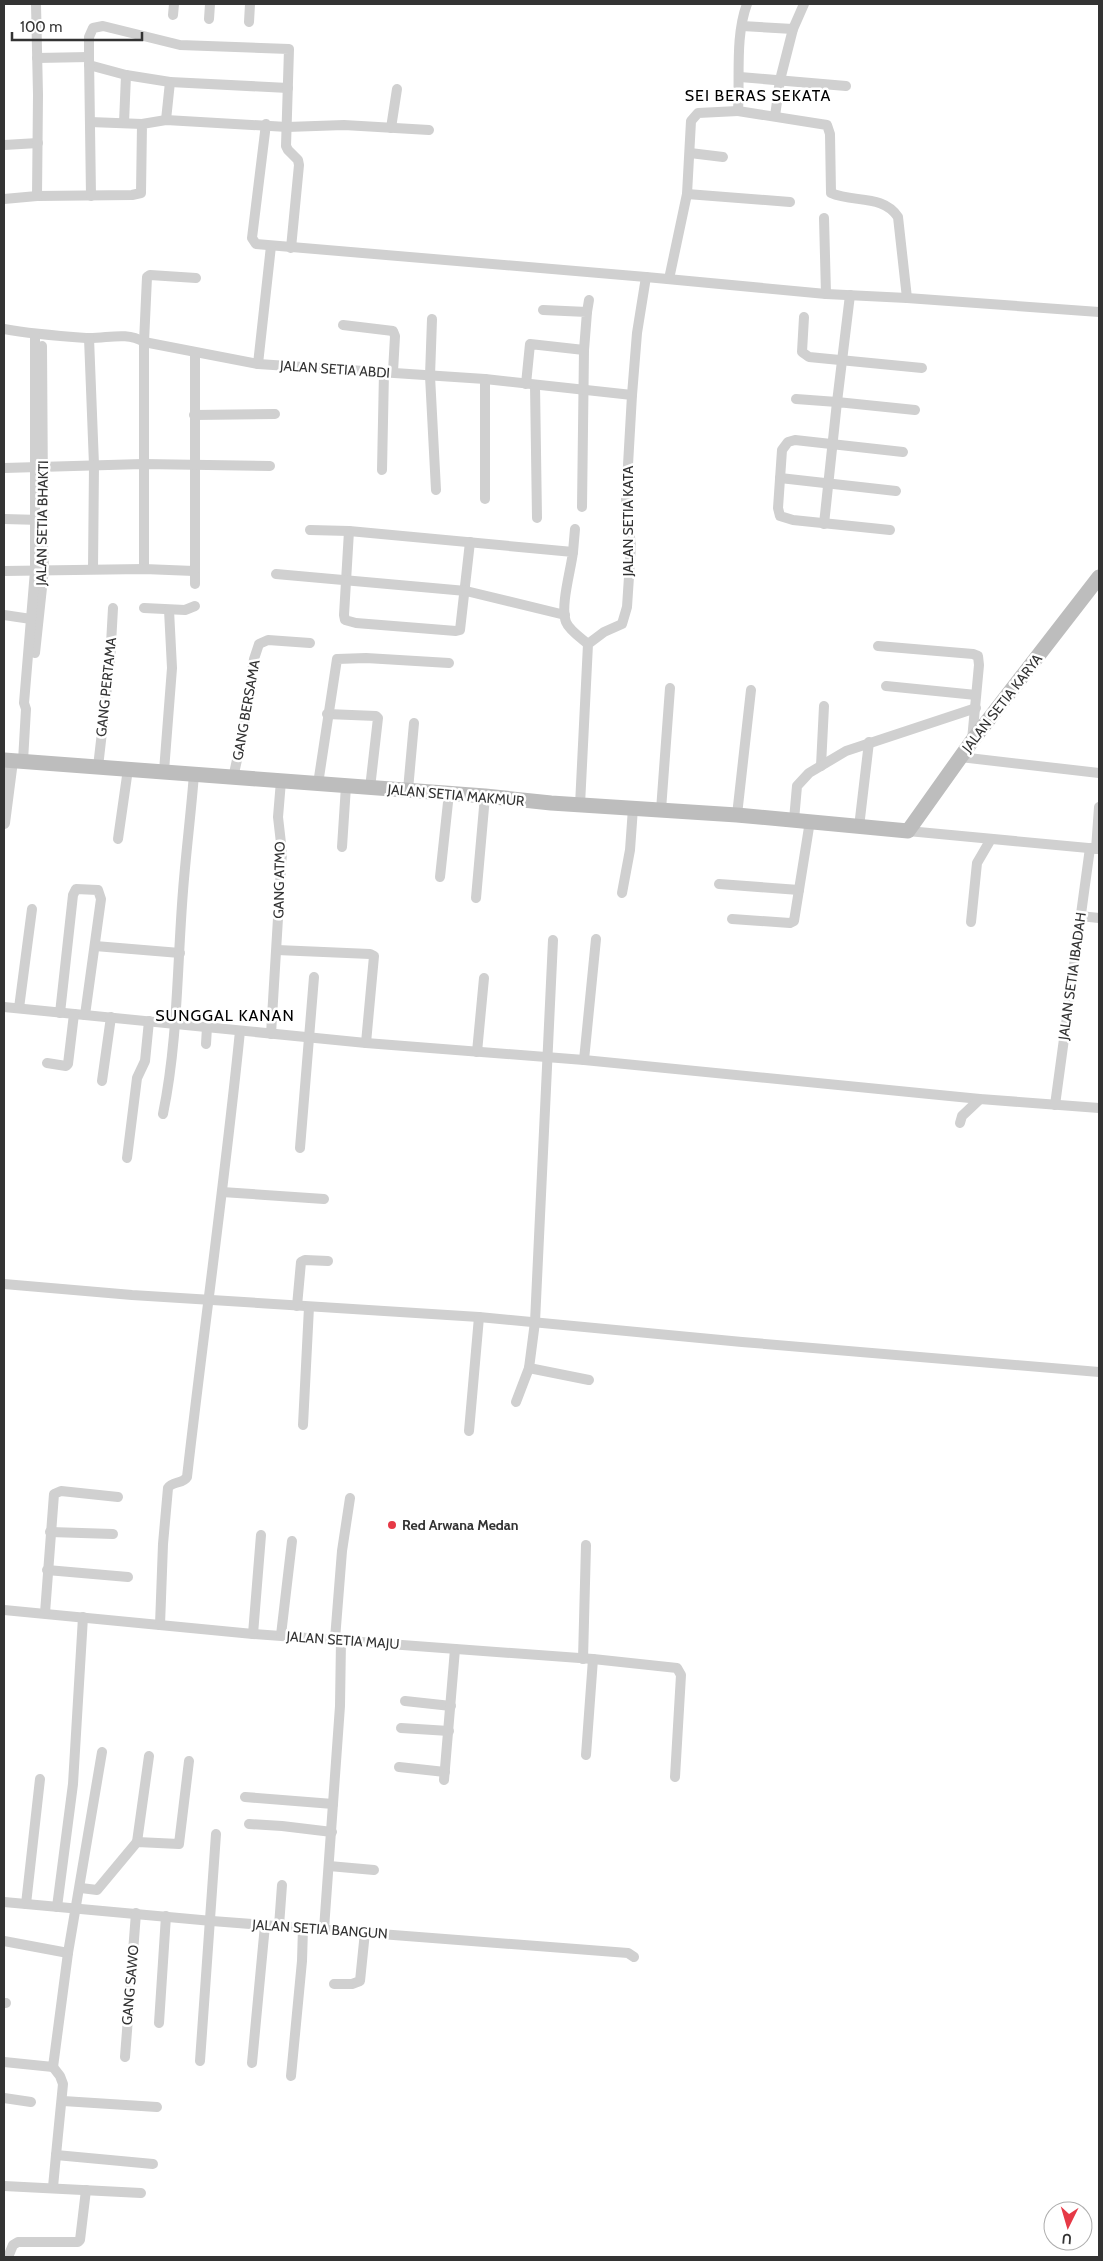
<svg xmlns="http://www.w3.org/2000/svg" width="1103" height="2261" font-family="Cabin,sans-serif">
  <rect width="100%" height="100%" fill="#fff"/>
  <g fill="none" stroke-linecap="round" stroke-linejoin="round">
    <g stroke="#d0d0d0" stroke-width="10">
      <path d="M747,4C735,36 740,77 738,111L827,125L830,134L831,193C853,203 883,194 898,217L907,298"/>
      <polyline points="173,15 174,4"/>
      <polyline points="209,19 210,4"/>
      <polyline points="249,22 250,4"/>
      <polyline points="742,26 793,29"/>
      <polyline points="37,58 89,57"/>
      <polyline points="89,65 126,75 170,82"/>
      <polyline points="740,77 846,86"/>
      <polyline points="775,116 780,80 793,29 804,4"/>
      <polyline points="166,120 170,82 288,88"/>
      <polyline points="90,122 142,124"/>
      <polyline points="124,123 126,75"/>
      <polyline points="266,124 252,238 256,244 646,277"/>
      <polyline points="391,128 397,89"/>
      <polyline points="4,145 38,143"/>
      <polyline points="690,153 723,157"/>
      <polyline points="687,194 790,202"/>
      <polyline points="37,196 132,195 141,193 142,124 166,120 287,127 344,125 429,130"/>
      <polyline points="91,196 89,57 89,37 93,28 103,26 180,45 289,49 286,146 288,150 298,160 299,165 291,248"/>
      <polyline points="4,199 37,196 38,95 36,4"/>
      <polyline points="824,218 826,294"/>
      <polyline points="669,279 687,194 691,121 698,113 738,111"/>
      <polyline points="543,310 587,312 584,350 582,507"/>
      <polyline points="587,312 589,300"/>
      <polyline points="804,317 802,352 809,357 922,368"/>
      <polyline points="432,319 430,376 436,490"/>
      <polyline points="343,325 393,331 395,336 393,372"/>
      <path d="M4,329C31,334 58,336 86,338C107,339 125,331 144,342L258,364L485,379L632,395"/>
      <polyline points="89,338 94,465 93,569"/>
      <polyline points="42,346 43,496"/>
      <polyline points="195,353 195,584"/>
      <polyline points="258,364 271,246"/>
      <polyline points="526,384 530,344 584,350"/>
      <polyline points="535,385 537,518"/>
      <polyline points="796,399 837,402 850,295"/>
      <polyline points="194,415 275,414"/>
      <polyline points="4,468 143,464 270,466"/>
      <polyline points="382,470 384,372"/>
      <polyline points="780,478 896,491"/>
      <polyline points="485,499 485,379"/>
      <polyline points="4,519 41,520"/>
      <polyline points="824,524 837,402 915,410"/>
      <path d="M310,530L349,531L573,552C571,570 560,606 566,622C569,630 581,638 588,644"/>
      <polyline points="890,530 793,520 780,516 778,508 782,450 788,442 795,440 903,452"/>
      <polyline points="349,531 344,615 345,620 356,623 456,631 460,630 470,542"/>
      <polyline points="573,552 575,529"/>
      <polyline points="144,569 144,342 147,277 150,275 196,278"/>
      <polyline points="4,571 144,569 194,571"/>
      <polyline points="276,574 466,591 565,615"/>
      <polyline points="144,608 185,610 195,606"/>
      <polyline points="4,615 31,619"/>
      <polyline points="878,646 973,654 978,656 979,665 972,740"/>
      <polyline points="35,653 44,569 42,521"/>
      <polyline points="886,686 976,695"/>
      <polyline points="327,714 376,716 378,718 370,788"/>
      <polyline points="960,757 1099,773"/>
      <polyline points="23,761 26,709 24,703 35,571 35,334"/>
      <polyline points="821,766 824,706"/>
      <polyline points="98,767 110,662 113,608"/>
      <polyline points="164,771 172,668 169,610"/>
      <polyline points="233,778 244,728 254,659 259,644 268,640 310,643"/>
      <polyline points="318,784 337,659 366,658 449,663"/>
      <polyline points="408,790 414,723"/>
      <polyline points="580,805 588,644 604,632 622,624 627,607 631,546 626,500 632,395 637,333 646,277 826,294 907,298 1099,312"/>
      <polyline points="661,810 670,688"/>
      <polyline points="737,815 751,690"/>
      <polyline points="794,820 797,786 809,773 846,751 976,708"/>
      <polyline points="859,827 869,742"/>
      <polyline points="908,831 1099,849"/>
      <polyline points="118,839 128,769"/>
      <polyline points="342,847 346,786"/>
      <polyline points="1096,849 1099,807"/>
      <polyline points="440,877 449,793"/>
      <polyline points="719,884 799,890"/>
      <polyline points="622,893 630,850 633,808"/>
      <polyline points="476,898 485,796"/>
      <polyline points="1080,916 1099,918"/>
      <polyline points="732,919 790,923 794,921 810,821"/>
      <polyline points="971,922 977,863 991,839"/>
      <polyline points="95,946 180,953"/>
      <polyline points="277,950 370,954 374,956 366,1043"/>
      <polyline points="4,1007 366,1043 584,1060 980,1099 1099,1108"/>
      <polyline points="19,1008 32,909"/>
      <polyline points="60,1013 73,895 76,889 98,890 101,899 85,1015"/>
      <polyline points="271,1034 282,852 278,817 281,781"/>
      <polyline points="206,1044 207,1027"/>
      <polyline points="477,1052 484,978"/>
      <polyline points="584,1060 596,939"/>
      <polyline points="47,1063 66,1066 68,1064 74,1014"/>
      <polyline points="102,1081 111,1017"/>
      <polyline points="1055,1105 1090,848"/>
      <path d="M163,1114C178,1041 177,966 183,891C186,852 191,813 194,774"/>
      <polyline points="960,1123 962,1116 980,1099"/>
      <polyline points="300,1148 314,977"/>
      <polyline points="127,1158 137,1078 145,1061 149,1021"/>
      <polyline points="222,1192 324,1199"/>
      <polyline points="4,1284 132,1295 479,1317 742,1342 1099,1372"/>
      <polyline points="297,1306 301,1262 305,1260 328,1261"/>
      <polyline points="529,1368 589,1380"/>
      <polyline points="516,1402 529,1368 535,1322 553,940"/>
      <polyline points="303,1425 309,1307"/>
      <polyline points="469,1431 479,1317"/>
      <polyline points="50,1532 113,1534"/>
      <polyline points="47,1570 128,1577"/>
      <polyline points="4,1610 253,1634 593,1659 677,1668 681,1675 675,1777"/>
      <polyline points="45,1613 54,1494 61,1491 118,1497"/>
      <path d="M160,1625L163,1544L168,1488C172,1481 183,1484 187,1477C204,1328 225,1180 240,1031"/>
      <polyline points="253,1634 261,1535"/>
      <polyline points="281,1635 292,1541"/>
      <polyline points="335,1639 342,1551 350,1498"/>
      <polyline points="583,1659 586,1545"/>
      <polyline points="405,1701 451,1706"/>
      <polyline points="401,1728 449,1731"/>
      <polyline points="586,1755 593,1659"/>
      <polyline points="399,1767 445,1772"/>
      <polyline points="444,1780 455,1649"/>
      <polyline points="245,1797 333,1804"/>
      <polyline points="249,1824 282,1826 332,1832"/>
      <polyline points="137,1842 149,1756"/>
      <polyline points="329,1866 374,1870"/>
      <polyline points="81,1888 97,1890 137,1842 179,1844 189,1761"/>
      <polyline points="4,1902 212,1921 628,1953 634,1957"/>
      <polyline points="26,1904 40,1779"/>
      <polyline points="57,1907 73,1784 83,1617"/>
      <polyline points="279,1926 282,1885"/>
      <polyline points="324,1929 340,1706 341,1640"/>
      <polyline points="4,1941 68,1953"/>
      <polyline points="334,1984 352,1984 360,1981 365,1932"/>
      <polyline points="4,2003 6,2003"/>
      <polyline points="159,2023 166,1916"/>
      <polyline points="125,2057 136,1913"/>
      <polyline points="200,2061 216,1834"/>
      <polyline points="4,2062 53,2067 68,1953 102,1752"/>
      <polyline points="252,2063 265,1925"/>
      <polyline points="53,2067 60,2076 63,2084 56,2155 153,2164"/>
      <polyline points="291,2076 302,1961 303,1928"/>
      <polyline points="4,2098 31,2102"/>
      <polyline points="63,2101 157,2107"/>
      <polyline points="4,2186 141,2193"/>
      <polyline points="53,2187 56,2155"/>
      <polyline points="8,2257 13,2245 18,2242 78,2242 80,2240 86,2190"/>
    </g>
    <polyline stroke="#d0d0d0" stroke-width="12" points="4,823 12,761"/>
    <polyline stroke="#bdbdbd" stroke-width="15" points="4,760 485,796 551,803 737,815 908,831 972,741 1099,577"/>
  </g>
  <circle fill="#e63946" stroke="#fff" stroke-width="2" cx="392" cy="1525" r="5"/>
  <g text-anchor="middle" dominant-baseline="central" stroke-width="5" stroke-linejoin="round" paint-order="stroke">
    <g font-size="14" fill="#333" stroke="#fff">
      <text transform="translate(335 369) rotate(4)">JALAN SETIA ABDI</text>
      <text transform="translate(628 521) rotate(-90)">JALAN SETIA KATA</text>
      <text transform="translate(42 523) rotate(-89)">JALAN SETIA BHAKTI</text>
      <text transform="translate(106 687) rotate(-84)">GANG PERTAMA</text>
      <text transform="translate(1002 703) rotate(-52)">JALAN SETIA KARYA</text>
      <text transform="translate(246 710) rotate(-80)">GANG BERSAMA</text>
      <text transform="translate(456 795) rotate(5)">JALAN SETIA MAKMUR</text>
      <text transform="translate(279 880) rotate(-89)">GANG ATMO</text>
      <text transform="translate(1072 976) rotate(-82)">JALAN SETIA IBADAH</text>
      <text transform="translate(343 1640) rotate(4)">JALAN SETIA MAJU</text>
      <text transform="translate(320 1929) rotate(4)">JALAN SETIA BANGUN</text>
      <text transform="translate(130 1985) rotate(-85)">GANG SAWO</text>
    </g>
    <g font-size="14" font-weight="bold" fill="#333" stroke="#fff" text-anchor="start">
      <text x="402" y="1525">Red Arwana Medan</text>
    </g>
    <g font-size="16" letter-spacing="1" fill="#000" stroke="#fff">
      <text x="758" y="95">SEI BERAS SEKATA</text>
      <text x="225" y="1015">SUNGGAL KANAN</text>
    </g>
  </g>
  <rect width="1103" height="2261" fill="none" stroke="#333333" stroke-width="10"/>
  <g transform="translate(1068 2226) rotate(185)"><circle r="24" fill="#ffffff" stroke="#adadad"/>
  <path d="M0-4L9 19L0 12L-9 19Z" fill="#e63946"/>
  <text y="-8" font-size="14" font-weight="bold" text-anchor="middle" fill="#333333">U</text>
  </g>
  <path d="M12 32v8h130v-8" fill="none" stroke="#333333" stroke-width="2.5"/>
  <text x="20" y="32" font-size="15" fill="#333333" stroke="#ffffff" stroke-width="4" paint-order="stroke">100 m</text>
</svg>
